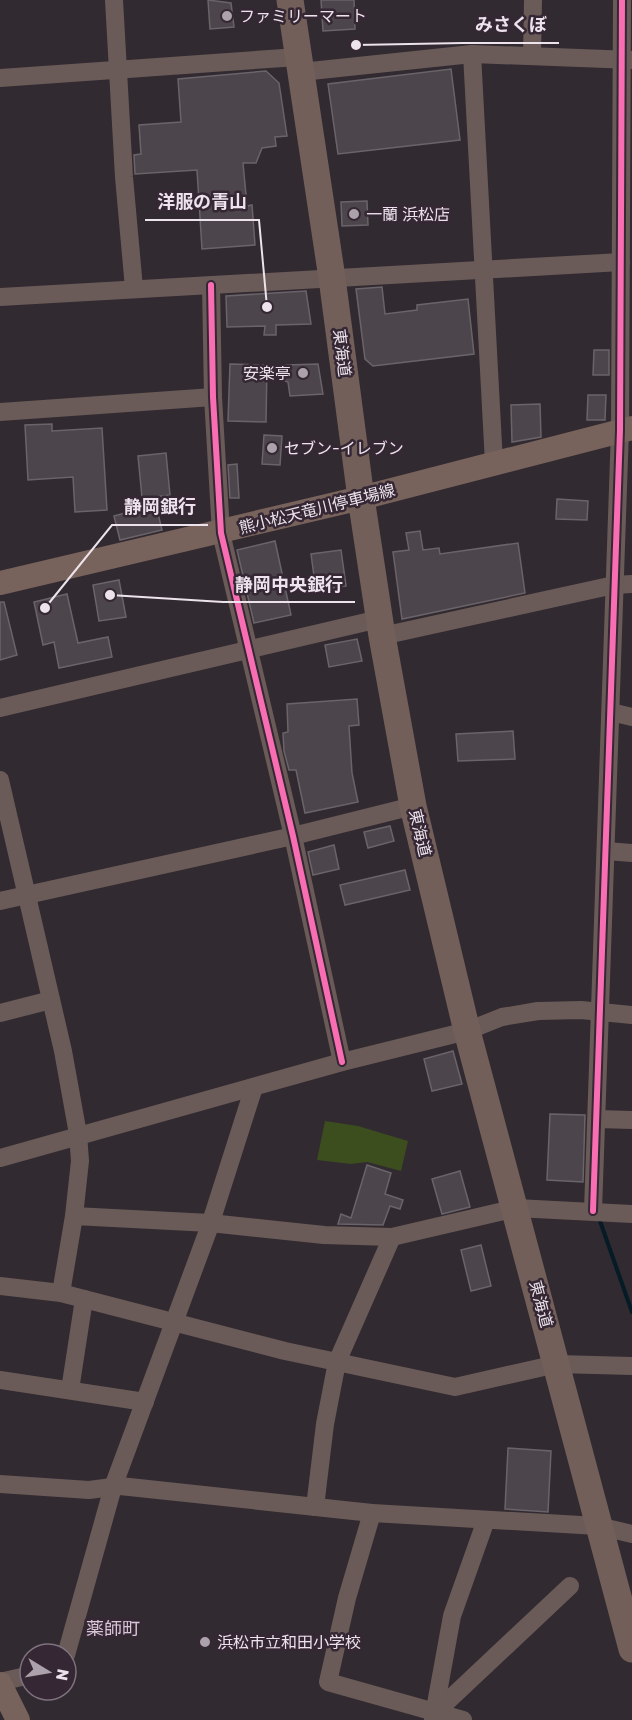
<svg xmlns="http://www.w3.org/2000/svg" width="632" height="1720" font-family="Rubik,'Noto Sans JP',sans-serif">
  <rect width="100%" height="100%" fill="#322a31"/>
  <polygon fill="#3c4d1e" points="325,1121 358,1126 408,1141 401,1171 367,1162 351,1164 317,1160"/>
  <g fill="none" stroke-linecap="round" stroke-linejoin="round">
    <polyline stroke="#051b25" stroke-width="4" points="600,1221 632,1312"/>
  </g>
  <g fill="#4c454b" stroke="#6a646a" stroke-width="1.5">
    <polygon points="208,0 231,3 234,27 210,29"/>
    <polygon points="321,0 354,0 355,29 323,31"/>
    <polygon points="451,69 460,140 338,154 328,84"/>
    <polygon points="266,71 279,83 287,136 275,137 276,146 262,148 256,163 243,163 247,206 252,205 255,245 202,249 197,170 135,174 134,155 141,154 139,125 181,122 178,79"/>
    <polygon points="367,201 368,225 342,226 341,202"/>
    <polygon points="382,287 385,314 417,310 417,305 468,299 474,354 373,366 365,359 356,289"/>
    <polygon points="306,291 311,324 276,325 276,335 264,335 265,326 227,327 226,296"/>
    <polygon points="594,350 609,350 609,375 593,375"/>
    <polygon points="230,364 267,365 266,422 228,421"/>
    <polygon points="318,364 323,394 290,396 288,382 285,381 286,365"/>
    <polygon points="588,395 606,395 605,420 587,420"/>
    <polygon points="540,404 541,437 512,442 511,405"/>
    <polygon points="52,424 52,431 102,428 107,510 75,512 73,477 28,480 25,425"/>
    <polygon points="264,435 282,436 280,465 262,464"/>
    <polygon points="166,453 170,495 154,497 162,530 120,540 114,516 143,508 138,456"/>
    <polygon points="237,464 239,498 230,498 228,465"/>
    <polygon points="557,499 588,501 587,520 556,519"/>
    <polygon points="420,531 423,550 439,548 440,554 518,543 525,593 402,619 393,552 409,550 406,533"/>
    <polygon points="275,541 291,615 254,623 237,550"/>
    <polygon points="341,550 346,586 316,591 311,554"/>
    <polygon points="119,580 126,617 99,621 93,585"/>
    <polygon points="67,594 78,643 108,637 112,657 59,668 54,642 43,645 34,602"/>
    <polygon points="0,602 4,602 17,655 0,660"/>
    <polygon points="357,639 362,661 329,667 325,645"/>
    <polygon points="357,699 359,725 349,726 352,773 358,802 305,813 296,770 289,770 284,751 283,733 288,732 287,704"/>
    <polygon points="513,731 515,759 458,761 456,734"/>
    <polygon points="390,826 394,841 368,848 364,832"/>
    <polygon points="334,845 339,869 313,875 308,852"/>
    <polygon points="405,870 410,890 345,905 340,885"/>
    <polygon points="453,1051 462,1084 432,1091 424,1059"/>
    <polygon points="550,1114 585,1115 583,1182 547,1180"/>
    <polygon points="367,1165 391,1173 385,1194 403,1200 400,1209 390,1206 383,1225 338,1224 341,1214 351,1218"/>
    <polygon points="460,1171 470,1207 442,1214 432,1179"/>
    <polygon points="481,1245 491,1286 471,1291 461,1250"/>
    <polygon points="508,1448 551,1451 548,1512 505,1509"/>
  </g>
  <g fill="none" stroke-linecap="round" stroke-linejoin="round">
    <g stroke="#6a5b58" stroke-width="18">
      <polyline points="114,0 124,177 134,288"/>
      <polyline points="472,54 494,463"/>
      <polyline points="532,56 533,0"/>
      <polyline points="301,72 472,54 632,60"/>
      <polyline points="0,78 298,57"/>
      <polyline points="211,285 213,397 221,533 293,836 342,1062"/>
      <polyline points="0,297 621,262"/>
      <polyline points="0,412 213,397"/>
      <polyline points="382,636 614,585 632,584"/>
      <polyline points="0,708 379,619"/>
      <polyline points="611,712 632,717"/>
      <polyline points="0,780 63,1051 78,1134 80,1161 74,1216"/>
      <polyline points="606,851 632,853"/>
      <polyline points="0,901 293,836 413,806"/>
      <polyline points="0,1013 51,1000"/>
      <polyline points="597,1119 632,1120"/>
      <polyline points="0,1158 342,1062 467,1031 502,1017 538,1011 581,1010 632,1015"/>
      <polyline points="593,1211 620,430 622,0"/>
      <polyline points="0,1286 61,1293 285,1351 455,1387 557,1364 632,1366"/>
      <polyline points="61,1293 74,1216 210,1223 324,1235 392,1237"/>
      <polyline points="0,1380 145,1402"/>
      <polyline points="70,1390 84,1299"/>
      <polyline points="0,1484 89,1490 120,1486 372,1513 598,1526 632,1534"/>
      <polyline points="315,1507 325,1424 337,1362 392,1237 516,1208 632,1214"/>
      <polyline points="372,1513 347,1598 328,1682 463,1720"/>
      <polyline points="66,1655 113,1487 209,1228 254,1087"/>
      <polyline points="0,1682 30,1675"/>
      <polyline points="435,1713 570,1586"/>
      <polyline points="433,1720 452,1616 486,1520"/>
    </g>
    <g stroke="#78625c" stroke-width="24">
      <polyline points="0,583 361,498 632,428"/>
      <polyline points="0,1684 18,1720"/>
    </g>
    <polyline stroke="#735f5a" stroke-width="27" points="290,0 332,278 361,498 382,636 413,806 467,1031 632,1649"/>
    <defs>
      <g id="cycleway">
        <polyline points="211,285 213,397 221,533 293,836 342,1062"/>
        <polyline points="593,1211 620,430 622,0"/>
      </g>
    </defs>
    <use href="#cycleway" stroke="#352734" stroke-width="10"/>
    <use href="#cycleway" stroke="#f96db3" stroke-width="6"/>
  </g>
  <g fill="#aba2ab" stroke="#352734" stroke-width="2">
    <circle cx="227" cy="16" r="6"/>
    <circle cx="354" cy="214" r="6"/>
    <circle cx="303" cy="373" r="6"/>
    <circle cx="272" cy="448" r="6"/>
    <circle cx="205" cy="1642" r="6"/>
  </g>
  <g text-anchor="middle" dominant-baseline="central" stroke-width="5" stroke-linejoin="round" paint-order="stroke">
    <g font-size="16" fill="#ece3ec" stroke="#352734" text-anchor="start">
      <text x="239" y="16">ファミリーマート</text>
      <text x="366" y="214">一蘭 浜松店</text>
      <text x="291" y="373" text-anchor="end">安楽亭</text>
      <text x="284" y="448">セブン-イレブン</text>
      <text x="217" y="1642">浜松市立和田小学校</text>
    </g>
    <g font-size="16" fill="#ece3ec" stroke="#352734">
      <text transform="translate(342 353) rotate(83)">東海道</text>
      <text transform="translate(317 509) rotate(-14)">熊小松天竜川停車場線</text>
      <text transform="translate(420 833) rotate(77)">東海道</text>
      <text transform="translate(541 1304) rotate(75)">東海道</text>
    </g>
    <g font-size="18" fill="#d8c6d7" stroke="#352734">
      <text x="113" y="1629">薬師町</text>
    </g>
  </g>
  <path fill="none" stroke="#ece3ec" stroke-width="2" d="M356 45L463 43H559M267 307L259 220H145M45 608L112 525H208M110 595L223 602H355"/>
  <g fill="#ece3ec" stroke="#352734" stroke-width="2">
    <circle cx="356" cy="45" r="6"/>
    <circle cx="267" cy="307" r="6"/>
    <circle cx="45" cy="608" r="6"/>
    <circle cx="110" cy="595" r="6"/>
  </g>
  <g font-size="18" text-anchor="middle" font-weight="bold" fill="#ece3ec" stroke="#352734" stroke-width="5" stroke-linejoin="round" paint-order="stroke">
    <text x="511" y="31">みさくぼ</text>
    <text x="202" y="208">洋服の青山</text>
    <text x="160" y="513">静岡銀行</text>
    <text x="289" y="591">静岡中央銀行</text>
  </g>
  <g transform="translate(48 1672) rotate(101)"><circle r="28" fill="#352734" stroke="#7e727e" stroke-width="1.5"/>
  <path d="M0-4.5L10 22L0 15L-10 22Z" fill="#aba2ab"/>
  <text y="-9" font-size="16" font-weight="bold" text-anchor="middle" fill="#ece3ec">N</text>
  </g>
</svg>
